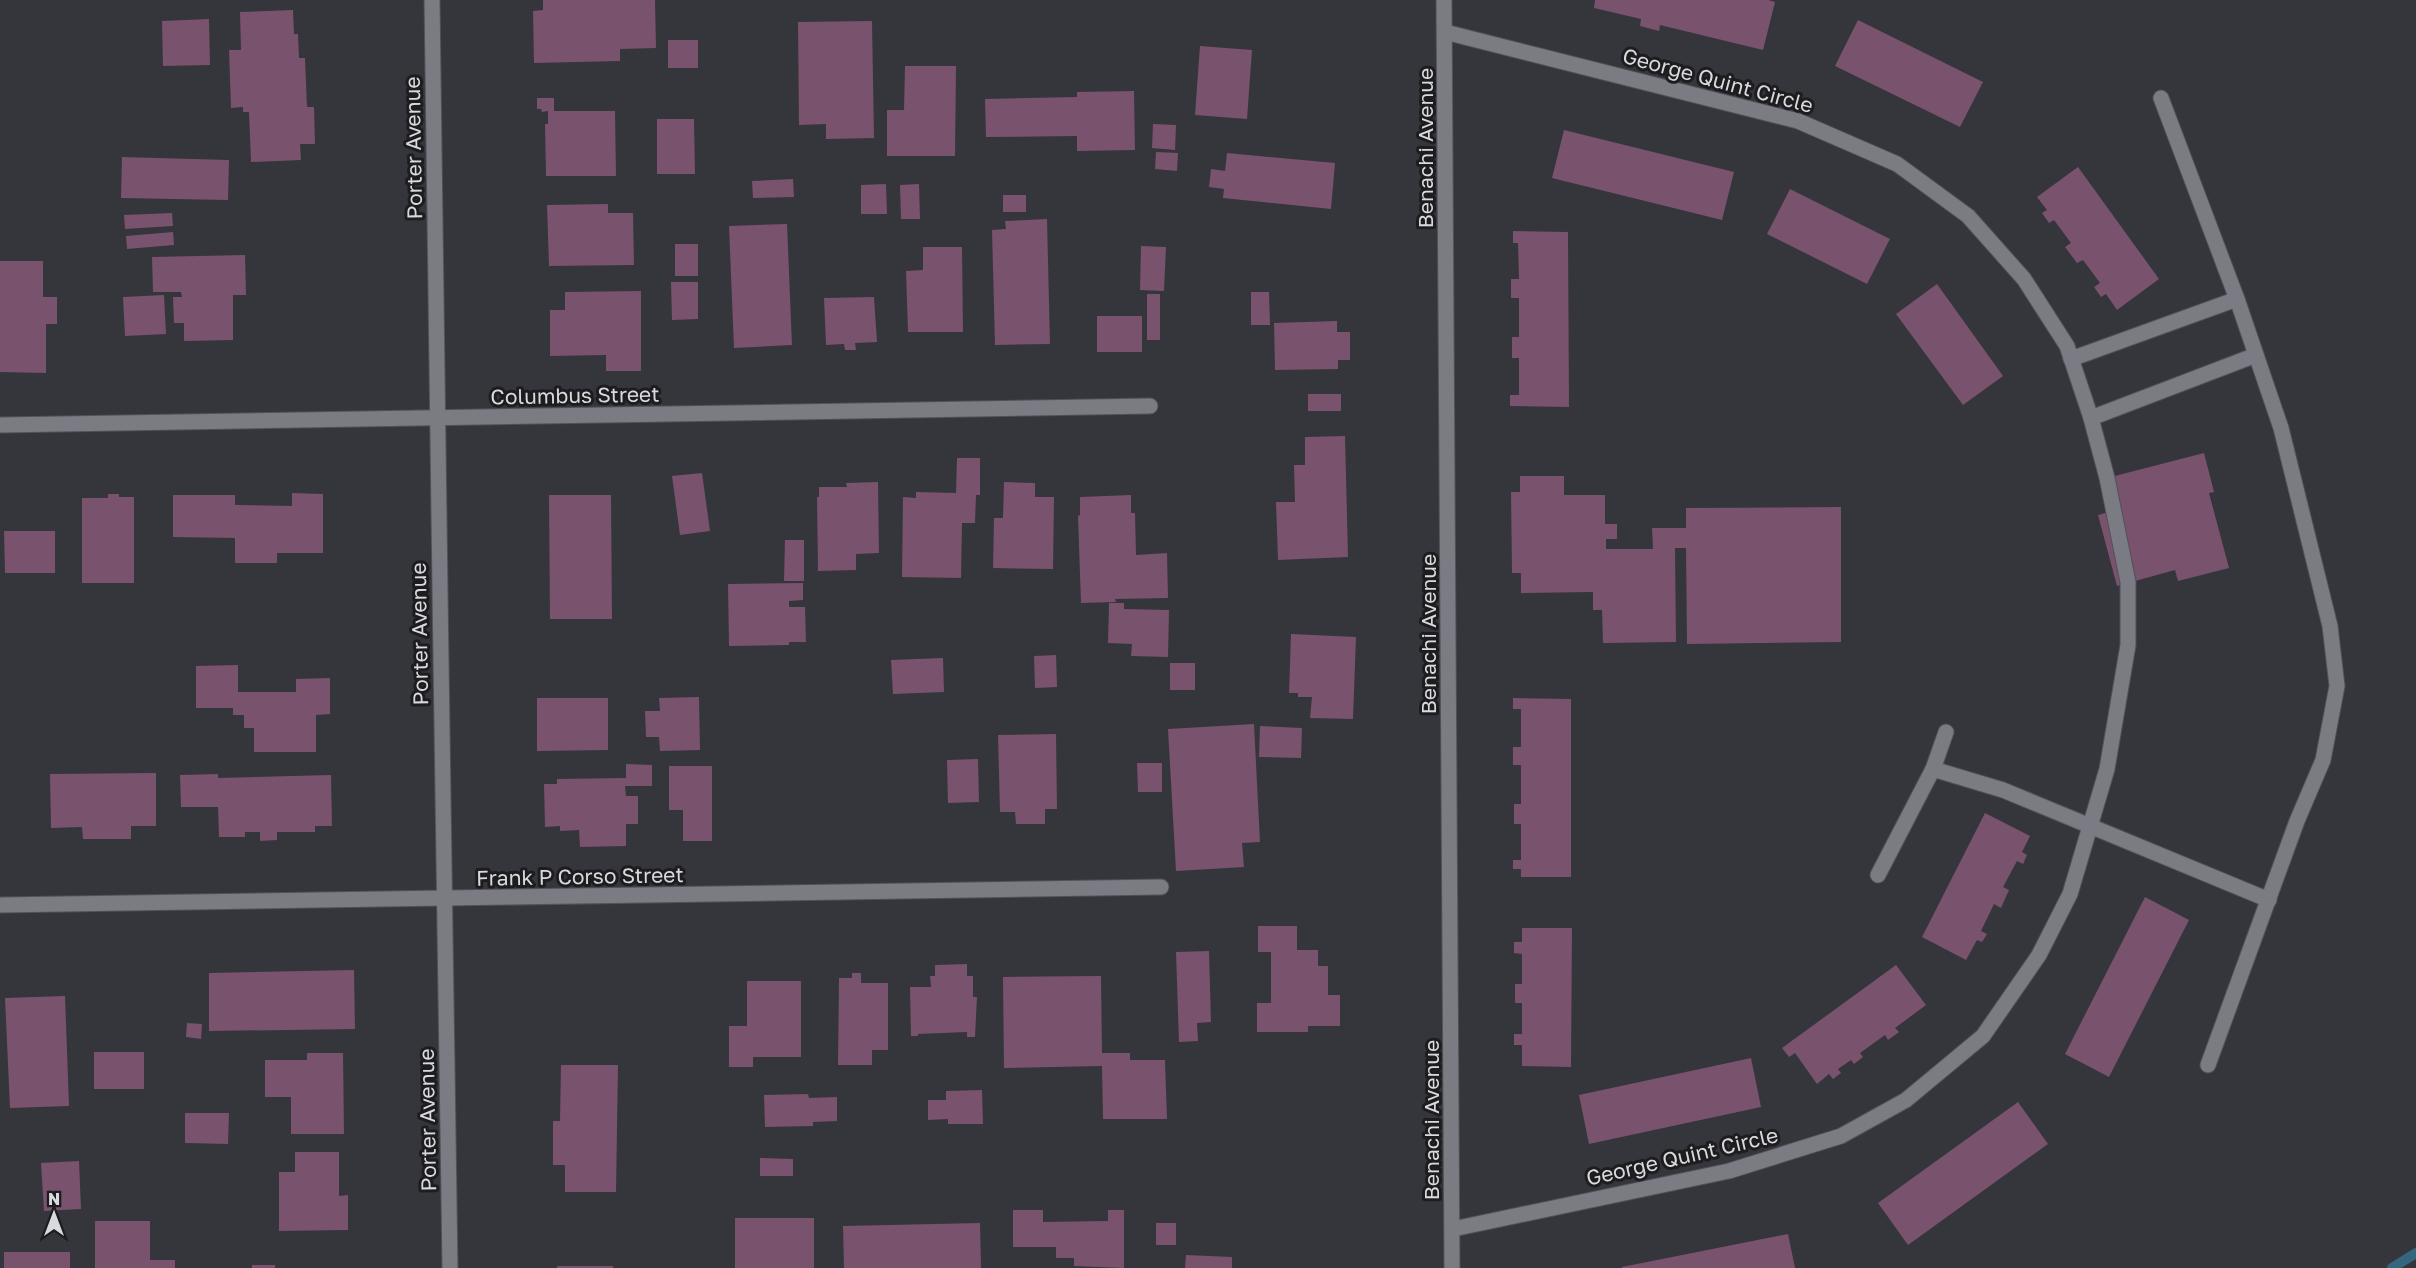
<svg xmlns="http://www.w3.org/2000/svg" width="2416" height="1268" font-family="'Golos Text',sans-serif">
  <rect width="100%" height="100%" fill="#35353c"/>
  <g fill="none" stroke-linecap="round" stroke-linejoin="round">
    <polyline stroke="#34667d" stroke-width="10" points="2392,1268 2416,1253"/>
  </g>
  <g fill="#79526d">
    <polygon points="543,0 655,0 656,48 620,49 620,61 534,63 533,11 543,10"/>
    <polygon points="1595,0 1768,0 1775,2 1763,50 1660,25 1659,31 1640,26 1641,19 1594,8"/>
    <polygon points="293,10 294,34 298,34 299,58 305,58 307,107 314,107 315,144 300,144 301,160 251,162 249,112 243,112 243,107 231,108 229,50 241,50 240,12"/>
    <polygon points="209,19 210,65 163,66 162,21"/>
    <polygon points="1858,20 1983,82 1960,127 1835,66"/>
    <polygon points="872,21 874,138 826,139 826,124 799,125 798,22"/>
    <rect x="668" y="40" width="30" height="28"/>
    <polygon points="1200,46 1252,50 1247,119 1195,115"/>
    <polygon points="905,66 956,66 955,156 887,156 887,110 904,110"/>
    <polygon points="1134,91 1135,150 1077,151 1077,136 986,137 985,99 1077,97 1077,92"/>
    <polygon points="537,98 554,98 554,111 615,111 616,176 546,176 545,124 548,124 548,111 542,112 541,109 537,109"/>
    <polygon points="657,119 694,119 695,174 657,174"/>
    <polygon points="1153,124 1176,125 1175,150 1152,148"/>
    <polygon points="1564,130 1734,172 1722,220 1552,178"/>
    <polygon points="1156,152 1178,153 1177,171 1155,169"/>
    <polygon points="1227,153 1335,163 1331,209 1223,198 1224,189 1209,187 1211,169 1225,171"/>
    <polygon points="122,157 229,160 228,200 121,198"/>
    <polygon points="2078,167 2159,279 2117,310 2106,294 2101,297 2094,287 2100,283 2083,260 2077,263 2065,247 2071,243 2054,220 2049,223 2042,213 2047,210 2037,197"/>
    <polygon points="793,179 794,197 753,198 752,181"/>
    <polygon points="886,184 887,214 861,214 861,185"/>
    <polygon points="919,184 920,219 901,219 900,185"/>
    <polygon points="1790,189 1890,239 1867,284 1767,234"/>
    <rect x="1003" y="195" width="23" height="17"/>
    <polygon points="608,204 608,213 633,213 634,265 549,266 547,205"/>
    <polygon points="172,213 173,226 125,229 124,215"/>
    <polygon points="1047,219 1050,344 995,345 992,230 1006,229 1005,221"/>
    <polygon points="787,224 792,345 734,348 729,226"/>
    <polygon points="1513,231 1568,232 1569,407 1510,406 1510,395 1519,395 1519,358 1512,358 1512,337 1519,337 1519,298 1511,298 1511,279 1519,279 1518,243 1513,243"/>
    <polygon points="173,232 174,245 127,249 126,236"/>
    <rect x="675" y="244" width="23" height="32"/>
    <polygon points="1141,246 1166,247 1164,291 1140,290"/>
    <polygon points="923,247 962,247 963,332 908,332 906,271 923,270"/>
    <polygon points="245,255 246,295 233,295 233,340 184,341 184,323 174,323 173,297 182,297 181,292 153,292 152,257"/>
    <polygon points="0,261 43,261 43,297 57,297 57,324 46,324 46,373 0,372"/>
    <polygon points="671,282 698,282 698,319 672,320"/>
    <polygon points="1937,284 2003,376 1963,405 1896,314"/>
    <polygon points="641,291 641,371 606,371 606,355 550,356 550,310 565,310 565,292"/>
    <polygon points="1251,292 1269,292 1270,325 1251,325"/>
    <rect x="1147" y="294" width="13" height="46"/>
    <polygon points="164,295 166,334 125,336 123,297"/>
    <polygon points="874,297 877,342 855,343 856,350 845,350 844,344 826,345 824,298"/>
    <rect x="1097" y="316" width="45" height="36"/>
    <polygon points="1337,321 1337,332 1350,332 1350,360 1338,360 1338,369 1275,370 1274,323"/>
    <rect x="1308" y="394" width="33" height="17"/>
    <polygon points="1345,436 1348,557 1278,560 1276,502 1295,502 1294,465 1305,465 1305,437"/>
    <polygon points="2204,453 2214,492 2209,493 2229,568 2178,581 2175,570 2117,586 2098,515 2116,510 2107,478"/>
    <polygon points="957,458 980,458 980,495 976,495 975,523 962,523 961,578 902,577 903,497 916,498 916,492 956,493"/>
    <polygon points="702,473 710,531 680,535 672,476"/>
    <polygon points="1520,476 1564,476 1564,495 1605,495 1605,524 1617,524 1617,539 1606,539 1606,549 1653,549 1652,528 1686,528 1686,508 1841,507 1841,642 1687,644 1686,548 1675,548 1676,642 1603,643 1602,610 1593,610 1593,592 1521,593 1521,573 1512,573 1511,492 1520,492"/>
    <polygon points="878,482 879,553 856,554 856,570 818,571 817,497 819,497 819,487 847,487 846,483"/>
    <polygon points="1004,482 1035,483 1035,497 1054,497 1053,569 993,568 994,518 1003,518"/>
    <polygon points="292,493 323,494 323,553 277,553 277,563 235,563 235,538 173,537 173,495 235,495 235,505 292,506"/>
    <polygon points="108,494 119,494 119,497 134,497 134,583 82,583 82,498 108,498"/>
    <polygon points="549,495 611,495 612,619 550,619"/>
    <polygon points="1131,495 1131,513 1135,513 1136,555 1167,553 1168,598 1115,599 1116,602 1081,603 1078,516 1080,515 1080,497"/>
    <polygon points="4,531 55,531 55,573 5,573"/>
    <polygon points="785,540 804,540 804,581 784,581"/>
    <polygon points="803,583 803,600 789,601 789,607 805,607 806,642 789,642 789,645 729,646 728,584"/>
    <polygon points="1109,603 1124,603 1124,609 1169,610 1168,657 1131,656 1132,644 1108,643"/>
    <polygon points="1291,634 1356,637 1353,719 1310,718 1312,697 1298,697 1298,693 1289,693"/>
    <polygon points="1056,655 1057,687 1035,688 1034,656"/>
    <polygon points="943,658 944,692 893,694 891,660"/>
    <rect x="1170" y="663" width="25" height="27"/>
    <polygon points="238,665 238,692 296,692 296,679 330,678 330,714 316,715 316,752 254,752 254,728 244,728 244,715 233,715 233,708 196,708 196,666"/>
    <polygon points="699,697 700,750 660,751 659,737 646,737 645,711 660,711 659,698"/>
    <polygon points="537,698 608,698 608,750 537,751"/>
    <polygon points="1513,698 1571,699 1571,877 1521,877 1521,869 1513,869 1513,860 1521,860 1521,824 1514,824 1514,804 1521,804 1521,765 1513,765 1513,747 1521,747 1521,709 1513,709"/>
    <polygon points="1254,724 1260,842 1242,843 1244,867 1176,871 1168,729"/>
    <polygon points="1260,726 1302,728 1301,758 1259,757"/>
    <polygon points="1056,734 1057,809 1045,809 1045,824 1016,824 1015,812 1000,812 998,735"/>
    <polygon points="978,759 979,802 948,803 947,760"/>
    <polygon points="1137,763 1162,763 1162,792 1138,792"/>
    <polygon points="626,764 652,765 652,786 625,786 626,796 638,796 638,824 626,824 626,846 580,847 579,830 560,831 560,826 545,827 544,784 557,784 557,779 626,778"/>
    <polygon points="669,766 712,766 712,841 683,841 683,810 669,810"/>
    <polygon points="156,773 156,826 131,826 131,839 83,839 82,827 51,828 50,774"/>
    <polygon points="218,774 218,778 331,775 332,826 315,826 315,832 277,832 277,840 260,841 260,832 245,832 245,837 219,837 218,807 181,807 180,775"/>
    <polygon points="1985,813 2030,836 2022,852 2027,855 2023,864 2017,861 2003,887 2009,890 2001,908 1994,904 1981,931 1987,934 1982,942 1977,940 1966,960 1922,937"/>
    <polygon points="2145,897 2189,920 2109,1077 2065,1054"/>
    <polygon points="1258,926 1297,926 1297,950 1318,950 1318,966 1328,966 1328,995 1340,995 1340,1026 1308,1026 1308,1032 1257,1032 1257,1003 1271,1003 1271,952 1258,952"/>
    <polygon points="1522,928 1572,928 1571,1067 1522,1066 1522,1045 1514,1045 1514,1034 1522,1034 1522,1003 1515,1003 1515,984 1522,984 1522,954 1514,953 1514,942 1522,942"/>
    <polygon points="1209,951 1211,1022 1197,1023 1198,1041 1179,1042 1176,952"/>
    <polygon points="967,964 967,976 973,976 973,997 977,997 975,1037 967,1037 967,1032 918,1034 918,1036 911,1036 910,987 931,987 930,976 935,976 935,965"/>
    <polygon points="1896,965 1926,1005 1895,1028 1899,1032 1888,1040 1885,1035 1860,1053 1863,1057 1854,1064 1851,1060 1838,1069 1841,1073 1833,1079 1829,1074 1817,1084 1795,1053 1789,1057 1782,1048"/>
    <polygon points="354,970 355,1029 209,1031 209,973"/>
    <polygon points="852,973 861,973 861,983 888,983 888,1050 872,1050 872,1065 838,1065 839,978 852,978"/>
    <polygon points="1101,976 1102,1053 1130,1053 1130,1060 1165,1060 1167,1119 1103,1119 1102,1066 1004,1068 1003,977"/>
    <polygon points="747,981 801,981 801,1057 753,1057 753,1067 729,1067 729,1026 747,1026"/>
    <polygon points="65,996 69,1106 10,1108 5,998"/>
    <polygon points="187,1023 202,1024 201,1039 186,1037"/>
    <rect x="94" y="1052" width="50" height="37"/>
    <polygon points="307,1053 343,1053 344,1134 291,1134 291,1097 265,1097 265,1060 307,1060"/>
    <polygon points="1751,1058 1761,1107 1589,1144 1579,1095"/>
    <polygon points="561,1065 618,1065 616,1192 565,1192 565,1165 553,1165 553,1121 560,1121"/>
    <polygon points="982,1090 983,1124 948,1124 948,1119 928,1120 928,1100 946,1100 946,1091"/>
    <polygon points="808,1094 809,1098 837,1097 837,1121 813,1122 813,1126 765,1127 764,1095"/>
    <polygon points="2018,1102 2048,1144 1908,1245 1878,1203"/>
    <polygon points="185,1113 229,1113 228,1144 185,1143"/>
    <polygon points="295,1152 339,1152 339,1196 348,1195 348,1230 279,1231 279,1172 295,1172"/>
    <polygon points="760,1158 793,1159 793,1176 760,1176"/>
    <polygon points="79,1161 81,1209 44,1211 41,1163"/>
    <polygon points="1013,1210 1043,1210 1043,1222 1108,1221 1108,1210 1124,1210 1124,1268 1074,1266 1074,1258 1056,1258 1056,1247 1013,1247"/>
    <rect x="735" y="1218" width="79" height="50"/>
    <polygon points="95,1221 150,1221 150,1260 175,1260 175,1268 95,1268"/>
    <polygon points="980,1223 981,1268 844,1268 843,1226"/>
    <rect x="1156" y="1223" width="20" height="22"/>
    <polygon points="1788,1234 1795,1268 1622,1268 1622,1267"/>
    <rect x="4" y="1252" width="66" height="16"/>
    <polygon points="1186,1255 1232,1257 1232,1268 1185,1268"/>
    <rect x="252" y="1265" width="23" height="3"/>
    <rect x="557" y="1266" width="56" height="2"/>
  </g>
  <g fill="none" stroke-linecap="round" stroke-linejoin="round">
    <defs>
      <g id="service">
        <polyline points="2161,98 2237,299 2281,428 2330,626 2337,686 2323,760 2297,821 2208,1065"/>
        <polyline points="2071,359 2237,299"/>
        <polyline points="2091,418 2256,355"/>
        <polyline points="1933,769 2003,790 2269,900"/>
        <polyline points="1878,875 1933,769 1946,732"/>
      </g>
      <g id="minor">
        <path d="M432,0C436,423 445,845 450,1268"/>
        <polyline points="1444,0 1452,1268"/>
        <polyline points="1445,32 1798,121 1897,164 1968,216 2024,279 2067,346 2091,418 2107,478 2128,582 2128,645 2107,769 2070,894 2039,955 1983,1036 1906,1100 1841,1136 1729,1171 1453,1229"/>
        <polyline points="0,425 1150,406"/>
        <polyline points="0,905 1161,887"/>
      </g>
    </defs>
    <use href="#service" stroke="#515257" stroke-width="17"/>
    <use href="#minor" stroke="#515257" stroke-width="17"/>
    <use href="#service" stroke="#7b7b83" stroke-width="15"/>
    <use href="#minor" stroke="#7b7b83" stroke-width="15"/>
  </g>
  <g text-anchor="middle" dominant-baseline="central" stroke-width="6" stroke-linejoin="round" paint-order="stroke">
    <g font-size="21" fill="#d9dade" stroke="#1d1d20">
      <text transform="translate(1718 80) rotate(15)">George Quint Circle</text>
      <text transform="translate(413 148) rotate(-91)">Porter Avenue</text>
      <text transform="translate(1425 148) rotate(-90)">Benachi Avenue</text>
      <text transform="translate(575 395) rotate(-1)">Columbus Street</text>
      <text transform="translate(419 634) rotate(-91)">Porter Avenue</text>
      <text transform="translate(1428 634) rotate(-90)">Benachi Avenue</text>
      <text transform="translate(580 876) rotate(-1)">Frank P Corso Street</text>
      <text transform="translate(427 1120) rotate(-91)">Porter Avenue</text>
      <text transform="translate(1431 1120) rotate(-90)">Benachi Avenue</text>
      <text transform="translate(1682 1156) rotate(-13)">George Quint Circle</text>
    </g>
  </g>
  <g transform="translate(54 1214)" stroke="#1d1d20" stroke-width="4.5" paint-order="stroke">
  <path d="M0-4.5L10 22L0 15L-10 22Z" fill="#d9dade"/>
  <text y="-9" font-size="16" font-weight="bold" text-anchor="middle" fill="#d9dade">N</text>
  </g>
</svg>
